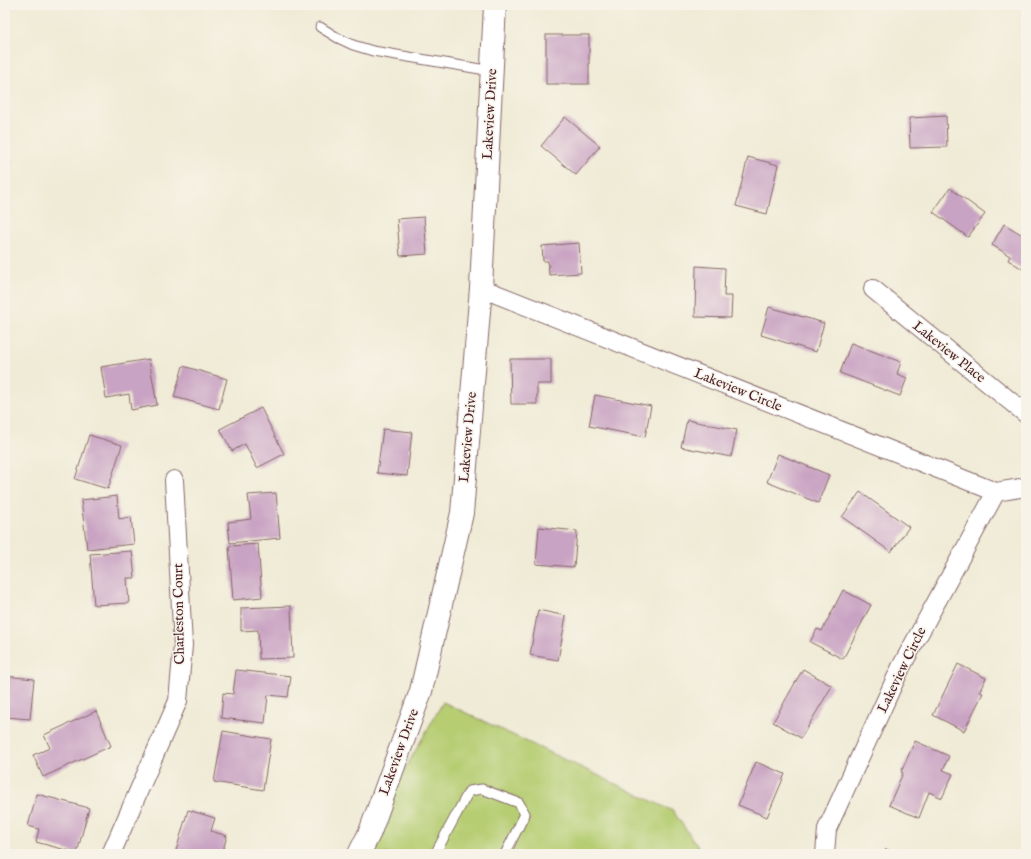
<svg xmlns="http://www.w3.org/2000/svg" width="1031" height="859" font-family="'IM FELL English',serif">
  <rect width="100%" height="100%" fill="#f7f3e8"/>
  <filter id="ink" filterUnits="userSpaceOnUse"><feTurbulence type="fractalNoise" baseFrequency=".025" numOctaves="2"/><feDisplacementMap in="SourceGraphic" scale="8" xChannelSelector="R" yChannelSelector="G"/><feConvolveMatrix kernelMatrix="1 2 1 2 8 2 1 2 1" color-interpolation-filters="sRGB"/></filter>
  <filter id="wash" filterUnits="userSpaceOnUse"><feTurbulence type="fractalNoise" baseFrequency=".012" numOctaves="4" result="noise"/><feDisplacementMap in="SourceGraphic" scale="16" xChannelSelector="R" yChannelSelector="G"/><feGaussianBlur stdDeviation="0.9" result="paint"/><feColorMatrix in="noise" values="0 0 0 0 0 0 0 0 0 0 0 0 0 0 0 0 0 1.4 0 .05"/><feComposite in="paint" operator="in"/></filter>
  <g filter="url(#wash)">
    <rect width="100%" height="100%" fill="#f0ebd6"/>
    <polygon fill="#b6cd72" stroke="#80764e" points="443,702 673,811 703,854 364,854 381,811"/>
    <polygon fill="#57c4cf" stroke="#50727d" points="5,147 11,163 5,172"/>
    <g id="blocks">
      <g fill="#c9a3c3">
        <rect x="546" y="35" width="43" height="49"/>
        <polygon points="946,116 947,147 910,148 909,118"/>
        <polygon points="565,117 600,146 576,175 541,146"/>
        <polygon points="748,157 778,165 767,214 736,206"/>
        <polygon points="950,188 985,214 968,237 933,212"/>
        <polygon points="424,217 427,254 400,256 397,219"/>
        <polygon points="1004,224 1026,237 1026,271 1008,260 1010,256 992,245"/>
        <polygon points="579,243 581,273 549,275 548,261 543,261 542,246"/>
        <polygon points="696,266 725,268 724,296 732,296 731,318 695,317"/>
        <polygon points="769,307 824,323 816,352 761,335"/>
        <polygon points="851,343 901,362 897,374 907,378 900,396 840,373"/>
        <polygon points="149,359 157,405 131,410 129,394 106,398 101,367"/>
        <polygon points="510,359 551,359 551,384 537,384 537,404 511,404"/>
        <polygon points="183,366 227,379 219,409 174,397"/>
        <polygon points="595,395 651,406 645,437 589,426"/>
        <polygon points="261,408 284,454 257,468 245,444 232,451 220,429"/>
        <polygon points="687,420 737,430 731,457 681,447"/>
        <polygon points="383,429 412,432 407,476 377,473"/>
        <polygon points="89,435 122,445 108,489 75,479"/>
        <polygon points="778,454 829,475 818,503 767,482"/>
        <polygon points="860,492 909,527 891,552 842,517"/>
        <polygon points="276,493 280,538 230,543 228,522 251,519 248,495"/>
        <polygon points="117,496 119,519 131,517 134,544 87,549 81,500"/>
        <polygon points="539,527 577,531 574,567 536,564"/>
        <polygon points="258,544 262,597 233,600 229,546"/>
        <polygon points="132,551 135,578 127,578 129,603 94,605 90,554"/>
        <polygon points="843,590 871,605 843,659 810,642 817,629 822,631"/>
        <polygon points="291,606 293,658 259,659 258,630 241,631 241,608"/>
        <polygon points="538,610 566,616 558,660 530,655"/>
        <polygon points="958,664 986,678 979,692 983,693 964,731 933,715"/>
        <polygon points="803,669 832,686 801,738 773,722"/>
        <polygon points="236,670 291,676 288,697 268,695 265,723 221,718 223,693 233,694"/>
        <polygon points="5,676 34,679 30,719 5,717"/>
        <polygon points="96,711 111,746 43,777 33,755 50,748 44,735"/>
        <polygon points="223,731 271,739 263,790 214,782"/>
        <polygon points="915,741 949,756 943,770 953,774 942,798 929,792 919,818 889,805 903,773 901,772"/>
        <polygon points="756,762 785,774 767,817 738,805"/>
        <polygon points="37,794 89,808 77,853 36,842 39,829 28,826"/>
        <polygon points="188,810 215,818 211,831 227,836 222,854 175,854"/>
        <polygon points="886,849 898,854 884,854"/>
      </g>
    </g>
  </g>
  <g filter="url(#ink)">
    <use href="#blocks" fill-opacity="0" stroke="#846667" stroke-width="1"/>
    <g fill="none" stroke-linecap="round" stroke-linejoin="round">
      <defs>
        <g id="service">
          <polyline points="320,27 338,38 353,45 373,51 492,71"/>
          <polyline points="435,854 469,791 482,789 519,803 525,814 505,854"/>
        </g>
        <g id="minor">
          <polyline points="481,288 996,492 1026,487"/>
          <polyline points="873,289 1026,414"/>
          <polyline points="111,854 178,701 183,645 174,480"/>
          <polyline points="825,854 827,829 901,667 996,492"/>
        </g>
        <polyline id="tertiary" points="359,854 370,832 421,691 462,513 481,288 495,5"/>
      </defs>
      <use href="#service" stroke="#846667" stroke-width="11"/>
      <use href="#minor" stroke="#846667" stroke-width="20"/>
      <use href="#tertiary" stroke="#846667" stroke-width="24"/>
      <use href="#service" stroke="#fff" stroke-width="9"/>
      <use href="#minor" stroke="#fff" stroke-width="18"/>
      <use href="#tertiary" stroke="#fff" stroke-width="22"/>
    </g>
  </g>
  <g text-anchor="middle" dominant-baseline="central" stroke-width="3" stroke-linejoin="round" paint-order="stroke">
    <g font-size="14" fill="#4a1f2b" stroke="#f7f3e8">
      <text transform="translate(490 114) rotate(-87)">Lakeview Drive</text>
      <text transform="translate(949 352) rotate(39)">Lakeview Place</text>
      <text transform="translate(738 390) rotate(22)">Lakeview Circle</text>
      <text transform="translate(468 437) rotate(-85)">Lakeview Drive</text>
      <text transform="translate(179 614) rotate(-91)">Charleston Court</text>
      <text transform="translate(902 670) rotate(-64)">Lakeview Circle</text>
      <text transform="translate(399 752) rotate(-70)">Lakeview Drive</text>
    </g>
  </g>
  <rect width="1031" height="859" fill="none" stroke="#f7f3e8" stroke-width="20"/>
</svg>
